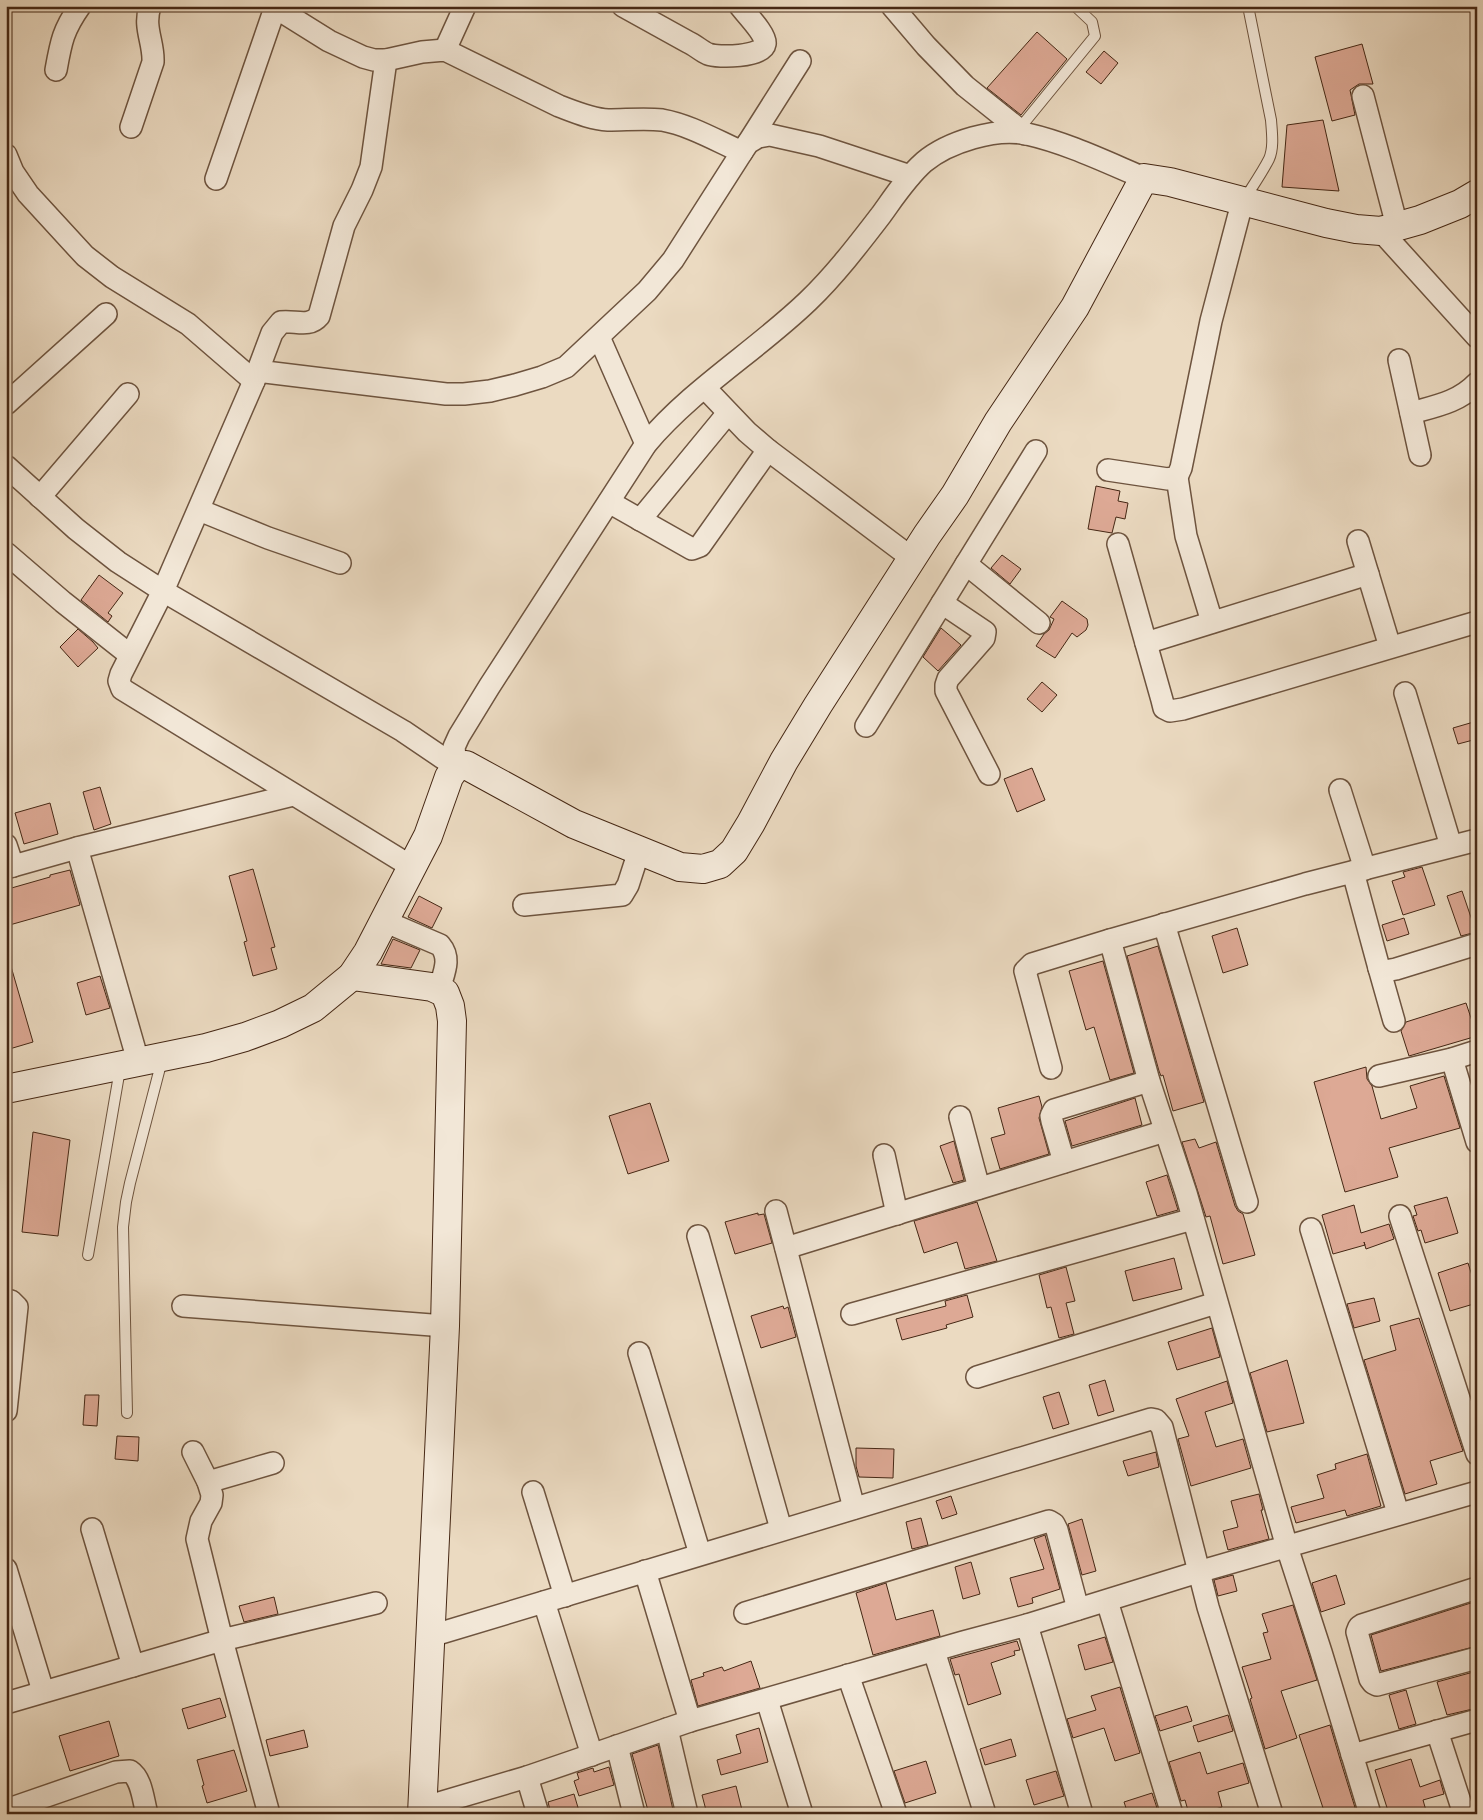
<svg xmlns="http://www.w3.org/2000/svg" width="1483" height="1820" font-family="'IM FELL DW Pica',serif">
  <rect width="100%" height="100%" fill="#ebdac1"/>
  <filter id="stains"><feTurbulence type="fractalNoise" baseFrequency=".004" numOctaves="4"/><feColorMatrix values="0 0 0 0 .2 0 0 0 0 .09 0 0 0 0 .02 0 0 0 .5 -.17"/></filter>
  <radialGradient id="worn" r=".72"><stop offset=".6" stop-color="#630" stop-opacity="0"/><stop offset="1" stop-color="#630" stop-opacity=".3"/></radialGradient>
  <g fill="#dda995" stroke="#452714">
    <polygon points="1037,32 1067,59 1021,115 987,88"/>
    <polygon points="1362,44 1373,84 1359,84 1350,90 1355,115 1332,121 1315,57"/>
    <polygon points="1104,51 1118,63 1101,84 1086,72"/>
    <polygon points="1323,120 1339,191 1282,187 1287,125"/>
    <polygon points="1096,486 1120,491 1118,501 1128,503 1125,519 1116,517 1112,533 1088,529"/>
    <polygon points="1002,555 1021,569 1010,584 991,568"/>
    <polygon points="99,575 123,593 108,613 112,616 108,622 81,600"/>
    <polygon points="1062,601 1087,619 1088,625 1086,630 1077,637 1072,633 1055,658 1036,646 1044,634 1049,630 1054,619 1050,617"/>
    <polygon points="941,628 961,645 938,671 923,657"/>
    <polygon points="78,629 93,642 98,648 78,667 60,647"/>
    <polygon points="1042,682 1057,695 1042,712 1027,699"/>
    <polygon points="1477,721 1477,739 1458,744 1453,728"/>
    <polygon points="1032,768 1045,800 1017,812 1004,779"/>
    <polygon points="100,787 111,824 94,830 83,792"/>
    <polygon points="50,803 58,834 24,844 15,813"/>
    <polygon points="1422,867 1435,905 1403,915 1392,881 1405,877 1403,872"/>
    <polygon points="253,869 275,947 271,948 277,969 253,976 244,942 247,941 229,876"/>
    <polygon points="70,870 80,905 6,926 6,897 10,897 8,889 50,877 50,875"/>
    <polygon points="1462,891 1476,932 1461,936 1447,896"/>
    <polygon points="419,896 442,908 432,928 408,917"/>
    <polygon points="1404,918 1409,934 1387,941 1382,925"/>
    <polygon points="1237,928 1248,965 1223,973 1212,936"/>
    <polygon points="393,939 420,950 411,968 381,964"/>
    <polygon points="1158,946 1204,1102 1173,1111 1163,1075 1161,1076 1159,1071 1127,956"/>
    <polygon points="1103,961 1134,1073 1110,1080 1094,1027 1086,1030 1069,971"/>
    <polygon points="10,963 33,1042 6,1050 6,964"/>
    <polygon points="100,976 110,1008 86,1015 77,983"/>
    <polygon points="1466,1003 1477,1036 1409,1056 1401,1031 1406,1022"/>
    <polygon points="1366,1067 1367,1079 1372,1086 1381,1119 1417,1108 1410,1086 1444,1076 1460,1128 1389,1148 1398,1177 1345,1192 1314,1082"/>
    <polygon points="1039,1096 1042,1107 1039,1118 1049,1154 1000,1169 991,1138 1005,1134 998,1108"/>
    <polygon points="1135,1098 1142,1125 1072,1146 1065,1121"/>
    <polygon points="650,1103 669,1161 628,1174 609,1116"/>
    <polygon points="33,1132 70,1140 58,1236 22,1232"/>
    <polygon points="1195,1139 1199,1148 1216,1142 1235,1206 1238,1211 1243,1214 1255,1255 1223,1264 1210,1216 1206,1217 1182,1142"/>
    <polygon points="954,1141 964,1180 953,1183 940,1146"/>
    <polygon points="1167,1175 1178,1210 1157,1216 1146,1182"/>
    <polygon points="1447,1197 1458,1233 1425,1243 1421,1230 1418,1231 1413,1216 1417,1215 1414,1206"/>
    <polygon points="977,1202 997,1261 965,1269 957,1242 924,1253 914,1221"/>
    <polygon points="1354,1205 1361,1233 1389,1224 1394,1239 1366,1249 1364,1242 1365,1245 1333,1254 1322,1215"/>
    <polygon points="758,1213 758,1215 764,1214 772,1243 735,1254 725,1222"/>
    <polygon points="1174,1258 1182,1289 1133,1301 1125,1271"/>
    <polygon points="1468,1263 1477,1291 1477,1303 1450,1311 1438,1273"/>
    <polygon points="1066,1267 1075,1301 1066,1303 1074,1334 1059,1338 1051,1307 1047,1308 1039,1275"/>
    <polygon points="967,1295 973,1317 946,1325 947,1328 902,1340 896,1319 946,1306 945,1301"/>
    <polygon points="1374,1298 1380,1321 1354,1328 1347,1304"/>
    <polygon points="783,1306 784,1309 788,1307 796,1337 761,1348 751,1316"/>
    <polygon points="1419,1318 1463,1451 1430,1461 1437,1484 1405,1494 1364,1360 1396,1350 1390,1326"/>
    <polygon points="1212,1328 1220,1357 1177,1370 1168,1342"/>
    <polygon points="1287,1360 1304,1423 1267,1432 1250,1373"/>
    <polygon points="1105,1380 1114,1411 1098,1416 1089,1385"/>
    <polygon points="1227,1381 1233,1403 1205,1412 1216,1447 1243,1439 1251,1468 1191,1486 1178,1439 1189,1436 1176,1399"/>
    <polygon points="1059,1392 1069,1424 1053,1429 1043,1397"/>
    <polygon points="85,1395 99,1395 97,1426 83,1425"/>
    <polygon points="117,1436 139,1437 138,1461 115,1459"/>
    <polygon points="856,1448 894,1449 893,1478 859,1477 856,1466"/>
    <polygon points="1156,1452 1159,1467 1128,1476 1123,1461"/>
    <polygon points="1367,1454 1381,1506 1347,1516 1345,1510 1296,1523 1291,1507 1324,1498 1317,1475 1336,1469 1335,1464"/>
    <polygon points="1259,1494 1263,1510 1261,1510 1269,1539 1228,1550 1223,1531 1238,1527 1231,1501"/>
    <polygon points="951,1496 957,1514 942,1519 936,1501"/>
    <polygon points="921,1518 928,1545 912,1549 906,1522"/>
    <polygon points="1082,1519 1096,1571 1082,1575 1068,1524"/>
    <polygon points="1045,1535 1060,1589 1032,1598 1033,1603 1018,1607 1010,1578 1044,1569 1034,1539"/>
    <polygon points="971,1562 980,1594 963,1599 955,1567"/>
    <polygon points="1233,1575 1237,1591 1218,1596 1214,1580"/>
    <polygon points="1336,1575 1345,1604 1321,1612 1312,1583"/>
    <polygon points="886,1583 896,1620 933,1610 940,1636 873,1655 856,1593"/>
    <polygon points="274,1597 278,1614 244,1622 239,1606"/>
    <polygon points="1477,1601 1477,1646 1381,1671 1371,1635"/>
    <polygon points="1293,1605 1317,1680 1281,1691 1297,1738 1265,1749 1250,1699 1252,1698 1242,1667 1271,1659 1263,1633 1268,1632 1262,1614"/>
    <polygon points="1105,1637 1113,1662 1085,1670 1078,1645"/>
    <polygon points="1017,1641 1020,1650 1014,1651 1015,1655 991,1663 1001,1694 968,1705 959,1674 955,1675 950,1659"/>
    <polygon points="751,1661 760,1688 698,1706 691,1680 704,1676 703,1673 722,1667 724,1671"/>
    <polygon points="1477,1671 1477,1708 1447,1715 1437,1682"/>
    <polygon points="1120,1687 1140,1753 1115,1761 1104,1728 1073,1738 1067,1719 1096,1710 1091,1696"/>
    <polygon points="1406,1690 1416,1724 1399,1729 1389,1695"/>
    <polygon points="220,1698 226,1717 188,1729 182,1709"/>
    <polygon points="1187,1706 1192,1721 1160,1731 1155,1716"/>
    <polygon points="1228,1715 1233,1731 1198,1742 1193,1726"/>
    <polygon points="109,1721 119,1756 70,1771 59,1736"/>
    <polygon points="1330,1725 1340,1759 1357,1814 1325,1814 1299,1735"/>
    <polygon points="759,1728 768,1762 721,1775 717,1760 741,1753 736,1735"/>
    <polygon points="304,1730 308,1747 270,1756 266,1740"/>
    <polygon points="1011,1739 1016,1756 985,1765 980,1749"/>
    <polygon points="658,1745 674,1814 649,1814 632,1754"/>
    <polygon points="234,1750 247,1791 207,1803 202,1786 204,1785 197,1760"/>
    <polygon points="1200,1752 1207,1774 1243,1763 1249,1783 1218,1792 1222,1807 1199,1814 1189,1814 1185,1800 1181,1801 1169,1762"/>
    <polygon points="1411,1759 1420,1787 1440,1780 1444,1794 1423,1800 1427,1814 1389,1814 1375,1770"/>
    <polygon points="926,1761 936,1793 905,1803 894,1771"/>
    <polygon points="609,1767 614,1785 579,1796 574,1781 579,1779 577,1773 593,1768 594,1772"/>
    <polygon points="1056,1771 1064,1796 1034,1805 1026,1780"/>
    <polygon points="736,1786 743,1814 707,1814 702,1795"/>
    <polygon points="1152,1793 1157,1808 1151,1810 1152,1814 1128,1814 1124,1802"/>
    <polygon points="574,1794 579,1811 569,1814 551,1814 548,1802"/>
  </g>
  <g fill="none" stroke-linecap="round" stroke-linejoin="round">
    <defs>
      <g id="lane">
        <polyline points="1019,129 1095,36 1092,22 1075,6"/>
        <path d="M1244,200C1252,187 1262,173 1269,159C1274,148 1272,133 1271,120L1248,6"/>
        <polyline points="88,1255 120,1069"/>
        <polyline points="127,1413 123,1227 126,1202 130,1183 162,1060"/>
      </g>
      <g id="street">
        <path d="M273,6L329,41L363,57L374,60H386L422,52L445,50L559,106C575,112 591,119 608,120C626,120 645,118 662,120C690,125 717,141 742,152"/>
        <path d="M623,6C645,18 666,30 688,42C695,45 701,51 708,54C718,58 763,57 765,44C767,35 746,14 740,6"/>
        <polyline points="892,6 926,46 965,86 1025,134"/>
        <polyline points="445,50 465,6"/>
        <path d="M386,60L371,167L362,190L344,226L319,316C309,328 295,320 281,322L272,333L254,381L163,591L403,731L456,767"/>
        <path d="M56,70C61,42 63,30 80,6"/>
        <polyline points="1363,96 1397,226"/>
        <path d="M131,127L153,62C154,42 143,28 150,6"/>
        <polyline points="748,143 800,61"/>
        <polyline points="6,155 13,172 28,194 85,256 112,277 188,324 254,381"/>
        <polyline points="216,179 275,8"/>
        <polyline points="1381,231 1477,337"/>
        <polyline points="599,337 646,444"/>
        <polyline points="1399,360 1420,455"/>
        <polyline points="257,371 446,394 464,394 490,391 515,385 542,377 566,367 647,291 673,260 742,152 748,143 758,137 770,135 819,146 910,176"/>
        <polyline points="705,388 747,432 768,450 913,559"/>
        <polyline points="6,404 106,314"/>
        <path d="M1411,413C1436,406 1459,402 1477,383"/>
        <polyline points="6,466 76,529 118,562 163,591 121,674 119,681 122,689 412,867"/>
        <polyline points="1108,470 1168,479 1177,477 1181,468 1211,321 1242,203"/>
        <polyline points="1177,477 1186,536 1212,622"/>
        <polyline points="40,497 128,394"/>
        <polyline points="609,502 692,549 700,546 768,450"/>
        <polyline points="199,510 268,538 340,563"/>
        <polyline points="640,520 728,413"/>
        <polyline points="1358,541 1390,647"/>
        <polyline points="1118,544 1162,700 1164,708 1170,711 1183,709 1477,622"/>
        <polyline points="6,553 63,602 130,655"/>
        <polyline points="966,564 1039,623"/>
        <polyline points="942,603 985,632 984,638 948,679 946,685 946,691 989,774"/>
        <polyline points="1146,643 1368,574"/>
        <polyline points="1405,693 1451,846"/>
        <polyline points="866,726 1036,451"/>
        <path d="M456,767L454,747L459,736L489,687L646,444C692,389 756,351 808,301C835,275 858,245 881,215C894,197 907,177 924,162C948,142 996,127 1027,134C1067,143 1106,162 1144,178"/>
        <polyline points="1340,790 1365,869"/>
        <polyline points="6,845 13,866"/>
        <polyline points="77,848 138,1061"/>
        <polyline points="6,868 77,848 293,795"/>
        <polyline points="1353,872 1379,968 1385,971 1396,969 1477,944"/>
        <polyline points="524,905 622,895 628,885 639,851"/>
        <path d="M384,921L440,945C452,959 443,974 439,990"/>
        <polyline points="1164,924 1247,1202"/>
        <polyline points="1379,968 1394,1021"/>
        <polyline points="1452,1059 1477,1142"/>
        <polyline points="1051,1068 1025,971 1032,964 1110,940"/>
        <polyline points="1379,1076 1452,1059 1477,1051"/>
        <polyline points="960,1117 979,1188"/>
        <polyline points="884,1155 897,1214"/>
        <polyline points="1064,1162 1052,1121 1051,1116 1054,1110 1149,1081"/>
        <polyline points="776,1211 854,1508"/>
        <polyline points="1400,1216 1477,1454"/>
        <polyline points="1311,1229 1398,1513"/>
        <polyline points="698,1236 781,1529"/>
        <polyline points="786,1248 1165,1131"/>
        <polyline points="6,1300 11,1301 17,1307 6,1411"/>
        <polyline points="183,1306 445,1326"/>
        <polyline points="852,1314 1193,1219"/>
        <polyline points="639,1353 700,1554"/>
        <polyline points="977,1377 1216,1303"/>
        <polyline points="193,1452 208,1482 212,1495 211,1503 201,1521 197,1539 222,1640 376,1603"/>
        <polyline points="208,1482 273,1463"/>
        <polyline points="533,1492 565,1596"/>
        <polyline points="92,1529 133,1666"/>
        <polyline points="6,1569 43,1691"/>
        <polyline points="645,1571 690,1721"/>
        <polyline points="1477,1588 1362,1625 1359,1627 1357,1632 1370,1679 1373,1683 1377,1685 1477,1658"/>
        <polyline points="1107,1601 1172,1814"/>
        <polyline points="544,1602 592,1755"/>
        <polyline points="745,1613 1049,1521 1054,1524 1057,1530 1078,1609"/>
        <polyline points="1027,1625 1198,1572 1477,1492"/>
        <polyline points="431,1636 1151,1419 1156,1420 1162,1427 1208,1607 1272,1814"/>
        <polyline points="934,1651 985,1814"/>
        <polyline points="848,1675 896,1814"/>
        <polyline points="767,1700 802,1814"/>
        <polyline points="6,1703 222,1640 269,1814"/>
        <polyline points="667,1729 687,1814"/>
        <polyline points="1437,1731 1464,1814"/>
        <polyline points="617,1746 634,1814"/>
        <polyline points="1352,1755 1477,1720"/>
        <polyline points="527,1777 538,1814"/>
        <polyline points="422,1808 527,1777 690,1721 963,1642 1027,1625 1082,1814"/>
        <path d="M6,1810L116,1772L130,1771C142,1779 143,1800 147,1814"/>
        <polyline points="1370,1814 1321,1652 1287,1547 1186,1193 1149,1081 1110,940 1305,884 1477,840"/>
      </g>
      <g id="secondary">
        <polyline points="352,976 432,987 445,993 450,1006 452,1021 445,1326 422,1814"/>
        <polyline points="6,1089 206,1048 245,1037 280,1024 313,1008 352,976 368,952 428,836 449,777 456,767 466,765 574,824 680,867 703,869 720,864 734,851 751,823 784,761 818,705 927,535 955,495 998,422 1075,307 1144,178 1170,182 1326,223 1356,229 1381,231 1420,220 1460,204 1477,194"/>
      </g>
    </defs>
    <use href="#lane" stroke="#6e543f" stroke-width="12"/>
    <use href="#street" stroke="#6e543f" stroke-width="24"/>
    <use href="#secondary" stroke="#452714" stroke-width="30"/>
    <use href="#lane" stroke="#f2e7d7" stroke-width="10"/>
    <use href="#street" stroke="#f2e7d7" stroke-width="21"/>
    <use href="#secondary" stroke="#f2e7d7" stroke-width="28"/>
  </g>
  <rect width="1483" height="1820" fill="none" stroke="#ebdac1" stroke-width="25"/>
  <rect x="8" y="8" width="1468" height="1805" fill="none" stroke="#452714" stroke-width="2.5"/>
  <rect x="12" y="12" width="1458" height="1795" fill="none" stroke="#452714"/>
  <rect width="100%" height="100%" filter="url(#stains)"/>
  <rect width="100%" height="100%" fill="url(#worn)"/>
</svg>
